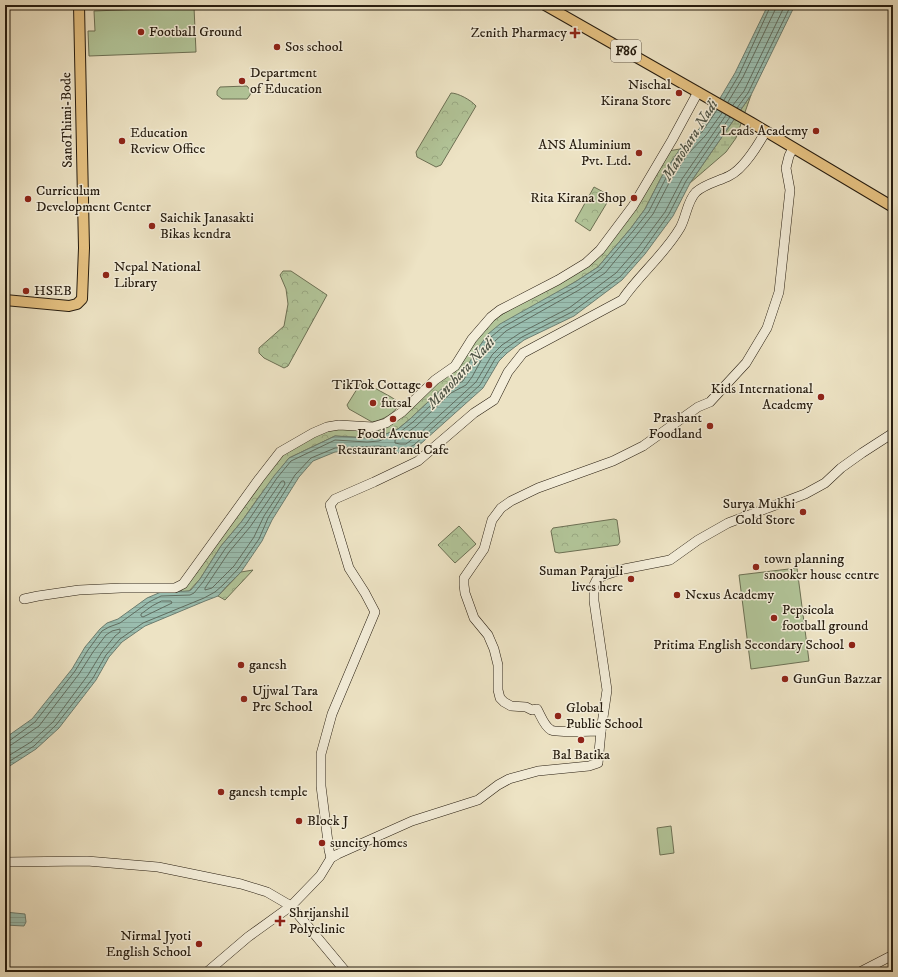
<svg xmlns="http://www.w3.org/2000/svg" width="898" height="977" font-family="'IM FELL DW Pica',serif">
  <defs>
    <pattern id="wetland-marsh" width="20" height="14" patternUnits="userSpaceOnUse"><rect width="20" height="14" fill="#b2c599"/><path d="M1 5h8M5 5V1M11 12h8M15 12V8" fill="none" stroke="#99a983"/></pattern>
    <pattern id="park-crowns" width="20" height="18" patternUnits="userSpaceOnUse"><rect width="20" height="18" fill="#b2c599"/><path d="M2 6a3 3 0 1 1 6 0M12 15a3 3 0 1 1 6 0" fill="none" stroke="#99a983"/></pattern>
    <pattern id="water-rules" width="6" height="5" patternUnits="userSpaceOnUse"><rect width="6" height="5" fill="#9abeb0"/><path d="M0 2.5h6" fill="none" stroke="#85a396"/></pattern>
  </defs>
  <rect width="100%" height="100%" fill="#ede3c4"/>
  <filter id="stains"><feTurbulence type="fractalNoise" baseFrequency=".005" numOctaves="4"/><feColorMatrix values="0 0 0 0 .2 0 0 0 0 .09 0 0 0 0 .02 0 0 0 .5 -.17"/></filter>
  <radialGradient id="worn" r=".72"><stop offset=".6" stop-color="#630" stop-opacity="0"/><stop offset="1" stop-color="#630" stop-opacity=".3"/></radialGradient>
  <g fill="#b2c599" stroke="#6c7054">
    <polygon points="194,7 196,52 89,56 88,31 95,31 94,11"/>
    <polygon points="247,86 251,91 250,95 247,99 222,99 217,95 217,91 220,87"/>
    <path d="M362,381L391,397L400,403C394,414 383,420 372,422L349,409L347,405Z"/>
    <polygon points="797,568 809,661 751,669 739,575"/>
    <polygon points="671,826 674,853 660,855 657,828"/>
  </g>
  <polygon fill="url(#wetland-marsh)" stroke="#6c7054" points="751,95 736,138 726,152 690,183"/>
  <g fill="url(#park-crowns)" stroke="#6c7054">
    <path d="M451,93C458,93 471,100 476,106L441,165L436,167L417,157L416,152Z"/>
    <polygon points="680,149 662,176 645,209 631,228 598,267 575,282 488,334 477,350 460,378 445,386 410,419 398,429 379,437 367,438 335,436 289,458 258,498 242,521 221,546 200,579 189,591 180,592 194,576 252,493 283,455 289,449 328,430 346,428 372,431 439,381 456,371 473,343 494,319 583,268 668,151"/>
    <polygon points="594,187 611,196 590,231 575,221"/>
    <polygon points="283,271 291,271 327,295 288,366 284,368 264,358 259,353 259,348 284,326 288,304 286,289 280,275"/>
    <polygon points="614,519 617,520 620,542 618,545 559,553 555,552 551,531 553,528"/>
    <polygon points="459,526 476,544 455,563 438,545"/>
    <polygon points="253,570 225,600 218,596 241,572"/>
  </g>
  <g fill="url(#water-rules)" stroke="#6c7d70">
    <polygon points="768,5 795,5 751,95 690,183 673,216 645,254 622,280 574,316 524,340 507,353 499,361 483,388 416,448 409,452 400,453 379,450 335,452 313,461 299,477 272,520 262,541 241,572 226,587 218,596 205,601 145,626 122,642 109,657 96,680 59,728 36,749 5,769 5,738 32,719 72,669 85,647 100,629 107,623 118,619 147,598 161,592 189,591 191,590 200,579 221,546 242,521 274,476 289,458 335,436 367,438 379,437 398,429 410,419 445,386 460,378 477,350 488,334 500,324 575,282 598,267 631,228 645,209 662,176 680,149 699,129 713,110 735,73"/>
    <polygon points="5,912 25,914 26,922 24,926 5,925"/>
  </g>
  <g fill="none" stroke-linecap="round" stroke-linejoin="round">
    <g stroke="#606d60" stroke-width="1">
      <polyline points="724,100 739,75 771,5"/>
      <polyline points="728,102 743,77 775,10 776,5"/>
      <polyline points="733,105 744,91 785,5"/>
      <polyline points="737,108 748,93 791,5"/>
      <polyline points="722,113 706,135 687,155 670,181 653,214 638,233 605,273 579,290 506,331 495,341 484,355 472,377 466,385 451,393 416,426 403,436 395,440 395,443 400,444 406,444 418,435 476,382 492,355 502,345 520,333 569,308 616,273 638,248 665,212 682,179 726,115"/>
      <polygon points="282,481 284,481 285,484 264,516 254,537 234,566 212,588 205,590 205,588 229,552 250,527"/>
      <polygon points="162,601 171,601 172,603 143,617 141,616 141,614 152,606"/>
      <polyline points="5,741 9,741 35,722 75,671 88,650 102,631 109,627 120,623 149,602 161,596 190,595 194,593 203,582 225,549 246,524 277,478 291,461 335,440 367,442 379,441 400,432 413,422 448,389 463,381 480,352 491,337 503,327 577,286 601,269 634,230 649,211 666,178 683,151 702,132 717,110"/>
      <polyline points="5,746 11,745 39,726 79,674 93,652 106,635 112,631 120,629 120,632 115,636 102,652 88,675 53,722 31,742 5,758"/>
      <polyline points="5,764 34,746 56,725 93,678 106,655 120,639 143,623 204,598 215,592 223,585 238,569 259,539 268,518 295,475 311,458 335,448 379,446 400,449 408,448 414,445 480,385 495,359 505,349 522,337 572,312 620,277 642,252 669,214 686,181 730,117"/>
    </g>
    <defs>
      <g id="secondary">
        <polyline points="24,599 38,596 79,590 121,588 175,588 183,584 259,479 280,452 313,433 327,427 339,425 373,427 386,423 402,412 435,380 455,366 472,339 491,317 500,310 558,280 586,263 600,250 633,206 672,140 698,92"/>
        <path d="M601,731C591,731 557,733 551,730C544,726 541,716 537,709L532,710L526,707L511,706L504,702L500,698L498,690V665L494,649L488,635L474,618L465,593L464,585V578L484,549L492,520L501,508L511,501L538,488L613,461L643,446L698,407L710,402L746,363L767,328L779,292L790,190L786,168L789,156L793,148"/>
        <path d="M331,858L329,850L321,786V754L332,714L375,612L365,593L349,568L330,505L335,499L374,482L418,461L474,413L494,400L508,372L523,353L622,300C639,275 664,255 680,228C686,218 687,201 696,192C705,184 719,181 729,176C744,169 758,145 766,131"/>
        <polyline points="5,865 5,862 87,861 158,867 241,884 267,892 291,906 346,972"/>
        <polyline points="207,972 248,937 291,906 320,876 331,858 338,854 412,821 478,800 498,785 509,779 538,771 589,766 598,763 601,731 607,690 594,601 594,585 597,579 605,575 624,569 670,560 698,540 728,523 805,494 825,483 841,468 862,453 893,433"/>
        <polyline points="860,972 893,955"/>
      </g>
      <g id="primary">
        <polyline points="545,5 752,123 893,207"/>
        <polyline points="5,300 69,306 77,304 82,299 84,248 79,5"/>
      </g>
    </defs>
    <use href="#secondary" stroke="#261c0f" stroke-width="10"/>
    <use href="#primary" stroke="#261c0f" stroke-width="12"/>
    <use href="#secondary" stroke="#f3edd9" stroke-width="9"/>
    <use href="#primary" stroke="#e6c282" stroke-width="10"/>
  </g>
  <g fill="#8f2418" stroke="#f3edd9" stroke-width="1.5">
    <circle cx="141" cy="32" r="4"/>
    <path d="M573 27h4v4h4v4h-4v4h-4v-4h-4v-4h4z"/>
    <circle cx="277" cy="47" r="4"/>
    <circle cx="242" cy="81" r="4"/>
    <circle cx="679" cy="93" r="4"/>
    <circle cx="816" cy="131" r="4"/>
    <circle cx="122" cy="141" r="4"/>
    <circle cx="639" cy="153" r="4"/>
    <circle cx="634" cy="198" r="4"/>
    <circle cx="28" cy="199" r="4"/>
    <circle cx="152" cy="226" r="4"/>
    <circle cx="106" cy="275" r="4"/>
    <circle cx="26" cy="291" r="4"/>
    <circle cx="429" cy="385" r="4"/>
    <circle cx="821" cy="397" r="4"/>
    <circle cx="373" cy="403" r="4"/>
    <circle cx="393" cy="419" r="4"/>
    <circle cx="710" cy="426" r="4"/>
    <circle cx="803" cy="512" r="4"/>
    <circle cx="756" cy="567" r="4"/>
    <circle cx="631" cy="579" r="4"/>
    <circle cx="677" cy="595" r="4"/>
    <circle cx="774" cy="618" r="4"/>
    <circle cx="852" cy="645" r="4"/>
    <circle cx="241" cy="665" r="4"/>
    <circle cx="785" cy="679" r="4"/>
    <circle cx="244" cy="699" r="4"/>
    <circle cx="558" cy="716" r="4"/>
    <circle cx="581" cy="740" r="4"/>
    <circle cx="221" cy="792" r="4"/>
    <circle cx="299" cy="821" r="4"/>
    <circle cx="322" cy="843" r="4"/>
    <path d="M278 915h4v4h4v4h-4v4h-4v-4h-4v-4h4z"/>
    <circle cx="199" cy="944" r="4"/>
  </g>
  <g text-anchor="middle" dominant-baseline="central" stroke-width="3" stroke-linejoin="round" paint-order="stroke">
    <rect fill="#f3edd9" stroke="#645b4c" stroke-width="1" x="611" y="40" width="30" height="22" rx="3"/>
    <g font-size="13" font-weight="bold" fill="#261c0f">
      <text x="626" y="51">F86</text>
    </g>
    <g font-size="14" fill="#261c0f" stroke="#f3edd9" text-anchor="start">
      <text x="149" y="32">Football Ground</text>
      <text x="567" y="33" text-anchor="end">Zenith Pharmacy</text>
      <text x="285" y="47">Sos school</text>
      <text x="250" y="73">Department<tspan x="250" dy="16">of Education</tspan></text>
      <text x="671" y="85" text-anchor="end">Nischal<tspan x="671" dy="16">Kirana Store</tspan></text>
      <text x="808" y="131" text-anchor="end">Leads Academy</text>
      <text x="130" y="133">Education<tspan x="130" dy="16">Review Office</tspan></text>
      <text x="631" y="145" text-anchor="end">ANS Aluminium<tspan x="631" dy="16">Pvt. Ltd.</tspan></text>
      <text x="36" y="191">Curriculum<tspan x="36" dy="16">Development Center</tspan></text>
      <text x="626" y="198" text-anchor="end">Rita Kirana Shop</text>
      <text x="160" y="218">Saichik Janasakti<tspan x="160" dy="16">Bikas kendra</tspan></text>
      <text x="114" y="267">Nepal National<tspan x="114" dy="16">Library</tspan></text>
      <text x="34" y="291">HSEB</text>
      <text x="421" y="385" text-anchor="end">TikTok Cottage</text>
      <text x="813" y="389" text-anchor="end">Kids International<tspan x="813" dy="16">Academy</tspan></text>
      <text x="381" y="403">futsal</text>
      <text x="702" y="418" text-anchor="end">Prashant<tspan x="702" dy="16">Foodland</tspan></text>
      <text x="393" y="434" text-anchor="middle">Food Avenue<tspan x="393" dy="16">Restaurant and Cafe</tspan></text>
      <text x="795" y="504" text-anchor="end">Surya Mukhi<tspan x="795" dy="16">Cold Store</tspan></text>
      <text x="764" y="559">town planning<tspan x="764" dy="16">snooker house centre</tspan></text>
      <text x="623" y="571" text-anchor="end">Suman Parajuli<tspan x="623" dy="16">lives here</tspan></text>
      <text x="685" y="595">Nexus Academy</text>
      <text x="782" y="610">Pepsicola<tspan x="782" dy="16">football ground</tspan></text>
      <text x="844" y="645" text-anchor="end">Pritima English Secondary School</text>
      <text x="249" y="665">ganesh</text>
      <text x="793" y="679">GunGun Bazzar</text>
      <text x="252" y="691">Ujjwal Tara<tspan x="252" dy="16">Pre School</tspan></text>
      <text x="566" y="708">Global<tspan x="566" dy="16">Public School</tspan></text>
      <text x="581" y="755" text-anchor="middle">Bal Batika</text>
      <text x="229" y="792">ganesh temple</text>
      <text x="307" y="821">Block J</text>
      <text x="330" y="843">suncity homes</text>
      <text x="289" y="913">Shrijanshil<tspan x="289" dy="16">Polyclinic</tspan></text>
      <text x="191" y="936" text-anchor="end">Nirmal Jyoti<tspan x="191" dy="16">English School</tspan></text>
    </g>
    <g font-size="14" fill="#261c0f" stroke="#f3edd9">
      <text transform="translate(67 120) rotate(-91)">SanoThimi-Bode</text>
    </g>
    <g font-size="15" font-style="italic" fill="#4f5547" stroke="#f3edd9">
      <text transform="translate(690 140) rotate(-58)">Manohara Nadi</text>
      <text transform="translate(461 373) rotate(-47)">Manohara Nadi</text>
    </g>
  </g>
  <rect width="898" height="977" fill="none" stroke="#ede3c4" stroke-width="20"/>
  <rect x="6" y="6" width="886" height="965" fill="none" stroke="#261c0f" stroke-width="2"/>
  <rect x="10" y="10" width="878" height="957" fill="none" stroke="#261c0f"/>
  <rect width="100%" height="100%" filter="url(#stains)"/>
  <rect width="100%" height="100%" fill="url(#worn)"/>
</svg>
